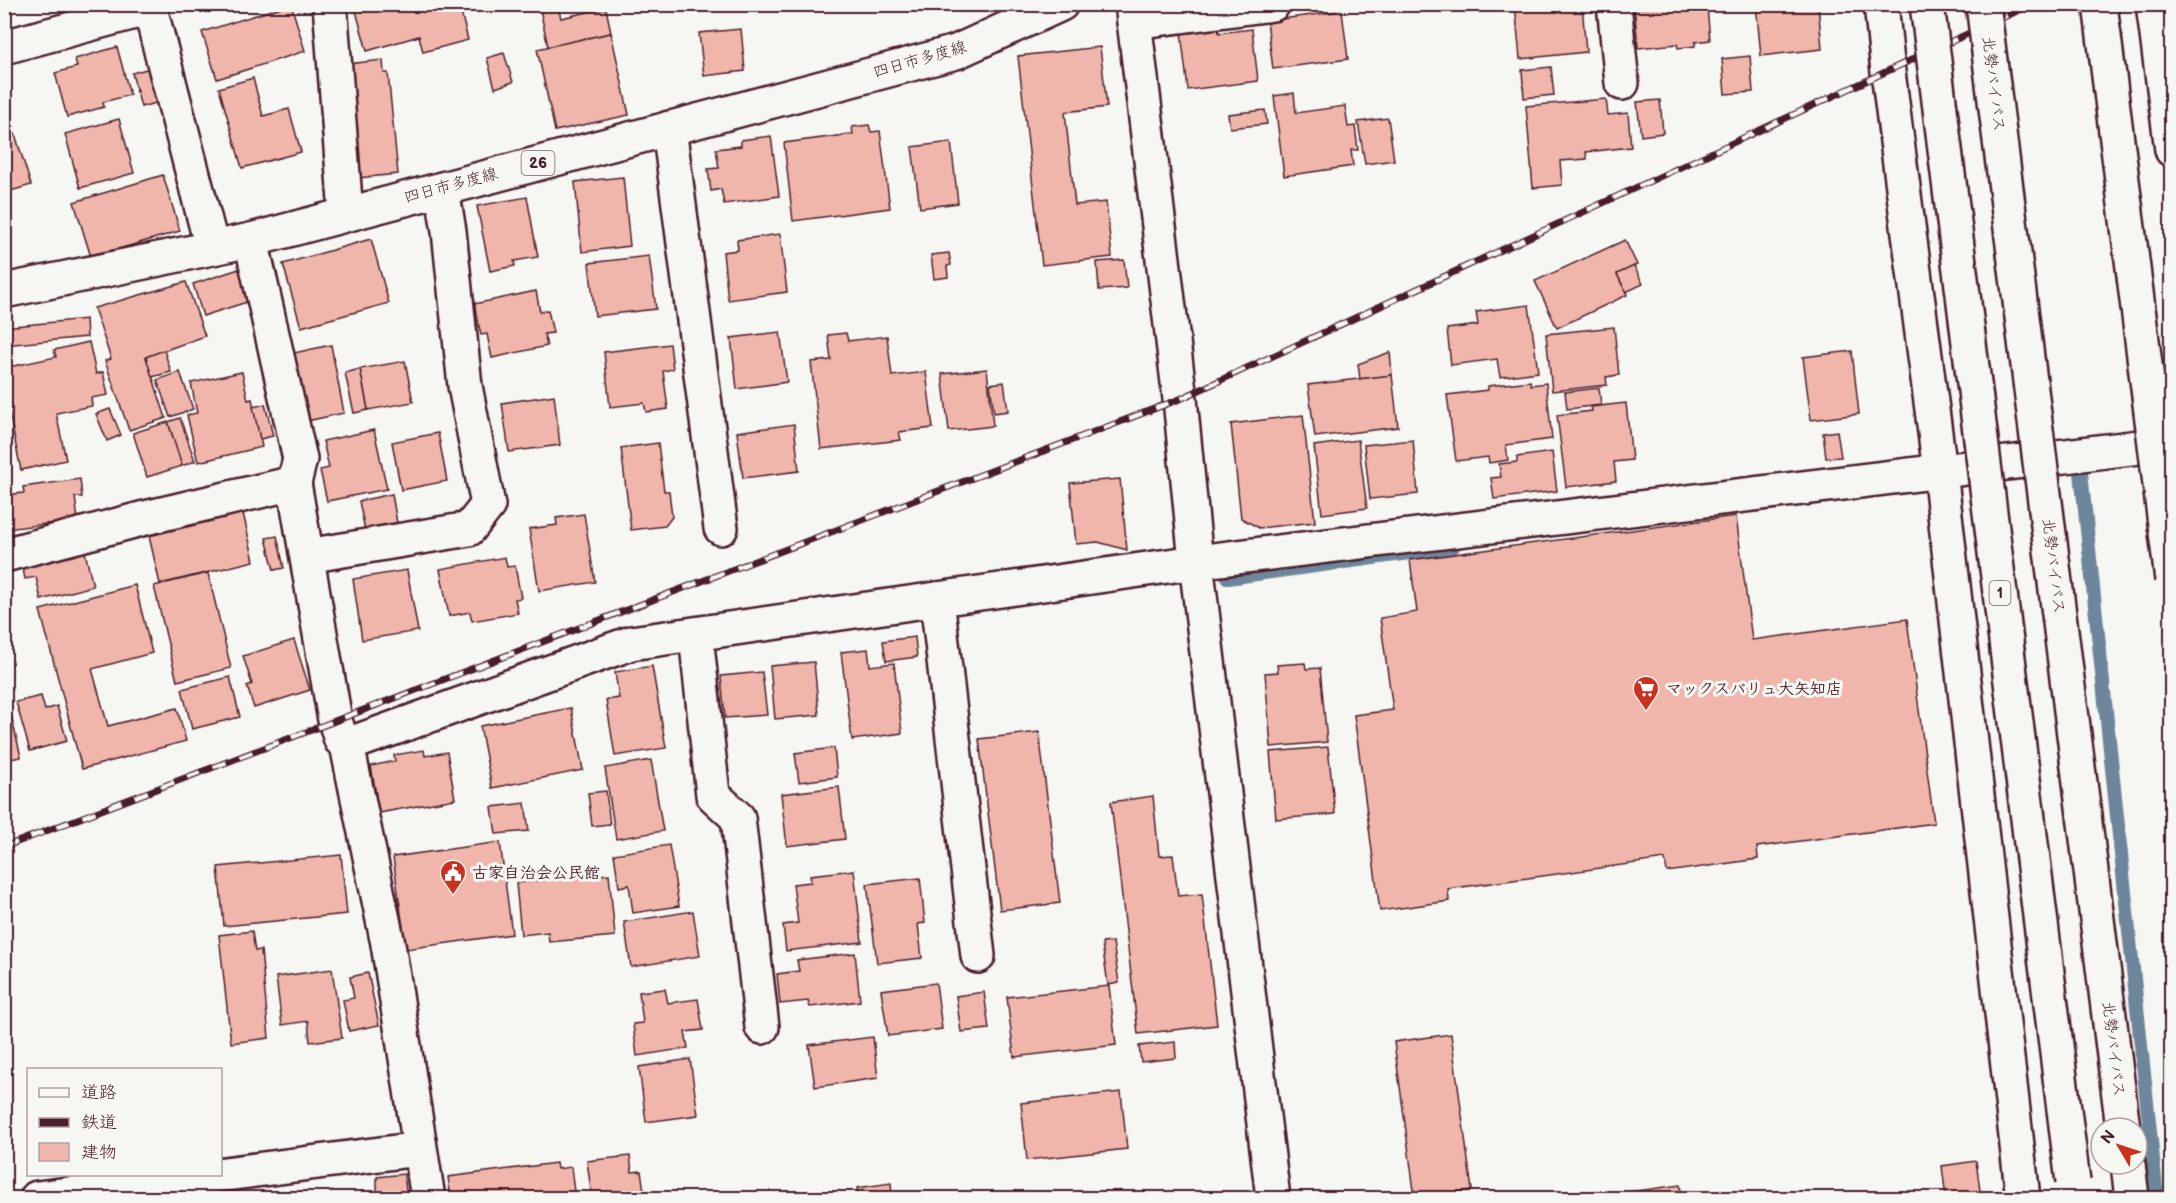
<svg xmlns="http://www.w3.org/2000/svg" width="2176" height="1203" font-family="'Balsamiq Sans','Klee One',sans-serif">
  <rect width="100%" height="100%" fill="#f6f6f2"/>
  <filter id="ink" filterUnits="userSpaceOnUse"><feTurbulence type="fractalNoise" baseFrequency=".0167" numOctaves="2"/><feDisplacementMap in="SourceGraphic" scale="12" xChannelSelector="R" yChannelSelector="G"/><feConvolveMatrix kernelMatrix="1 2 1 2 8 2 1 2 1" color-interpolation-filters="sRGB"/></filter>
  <g filter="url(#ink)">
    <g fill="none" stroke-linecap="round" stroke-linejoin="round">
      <g stroke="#6d869c" stroke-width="14">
        <polyline points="2072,464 2080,463 2157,1198"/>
        <polyline points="1228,578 1453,547"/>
      </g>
    </g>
    <g fill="#f0b6ab" stroke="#4a1f2b" stroke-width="1.5">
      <polygon points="291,4 305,51 217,79 202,32"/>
      <polygon points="354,4 459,4 468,40 423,52 419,36 367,51"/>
      <polygon points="557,4 561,18 606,8 611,33 548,47 540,9"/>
      <polygon points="1515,4 1582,4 1586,52 1520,59"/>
      <polygon points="1634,4 1726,4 1726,5 1707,7 1710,40 1695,42 1695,46 1678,48 1677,44 1638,48"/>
      <polygon points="1756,4 1818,4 1822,49 1761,56"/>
      <polygon points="1342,11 1348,59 1273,69 1267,21"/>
      <polygon points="1218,27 1219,33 1252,29 1258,81 1188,90 1181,32"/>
      <polygon points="741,29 745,71 704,76 699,33"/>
      <polygon points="611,33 629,115 555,131 537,49"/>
      <polygon points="117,47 130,95 103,102 104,107 67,117 55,73 77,67 75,59"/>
      <polygon points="1100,47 1107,107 1065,112 1075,205 1106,202 1112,257 1042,265 1018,56"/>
      <polygon points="504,53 513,82 495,88 487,58"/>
      <polygon points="1750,56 1753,92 1725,94 1722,59"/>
      <polygon points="383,60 384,73 388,73 398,174 358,178 347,64"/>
      <polygon points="161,65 171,99 141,107 132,73"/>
      <polygon points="1551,67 1554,95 1524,98 1522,70"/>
      <polygon points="253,78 263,116 289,109 301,152 242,168 219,88"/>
      <polygon points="1294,93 1296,113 1345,106 1348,127 1355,126 1358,150 1351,150 1353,166 1284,176 1274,96"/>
      <polygon points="1606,99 1608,115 1628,113 1631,147 1586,152 1587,159 1560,161 1562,185 1533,188 1526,106"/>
      <polygon points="1660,100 1663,133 1641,136 1637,102"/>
      <polygon points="1265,110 1267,124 1230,128 1228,114"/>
      <polygon points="1388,118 1394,160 1365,164 1358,122"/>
      <polygon points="119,119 134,173 80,188 65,134"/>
      <polygon points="869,125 871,132 880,131 890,208 793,221 784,143 853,134 852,127"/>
      <polygon points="15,134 31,185 4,193 4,137"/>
      <polygon points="771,136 779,196 724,204 721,189 711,191 708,169 719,168 716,149 741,146 741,140"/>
      <polygon points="951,142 958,203 920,208 912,147"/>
      <polygon points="163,175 180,231 91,257 74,202"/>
      <polygon points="623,177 630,246 582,252 575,182"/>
      <polygon points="527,197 538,257 514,261 515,266 490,271 477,206"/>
      <polygon points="780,234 787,292 728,300 723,252 738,250 737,240"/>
      <polygon points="371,239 389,303 301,327 283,264"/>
      <polygon points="1625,240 1637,265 1617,274 1627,295 1557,328 1535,281"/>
      <polygon points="949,253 951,265 947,266 948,277 934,279 931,255"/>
      <polygon points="649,256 656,309 595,316 589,263"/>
      <polygon points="1124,260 1127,288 1099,290 1097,262"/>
      <polygon points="1634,266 1643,284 1626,292 1617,274"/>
      <polygon points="239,269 250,301 203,316 193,284"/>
      <polygon points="186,282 205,336 146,357 166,418 129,430 105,361 111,359 94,308"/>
      <polygon points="536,291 540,312 548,310 553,333 544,334 547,346 492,358 487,334 481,335 474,304"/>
      <polygon points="1529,305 1538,372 1500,377 1497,359 1451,365 1447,329 1478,325 1476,312"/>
      <polygon points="86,319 87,337 4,345 4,327"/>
      <polygon points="1614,327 1619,375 1606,377 1607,385 1552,391 1546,334"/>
      <polygon points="780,332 787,382 737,389 731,338"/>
      <polygon points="846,333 848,341 887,336 892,376 926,372 933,428 899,432 901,440 821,449 811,362 831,360 828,335"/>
      <polygon points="89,342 96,374 103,372 108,395 91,398 92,406 56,413 66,460 21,470 4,388 4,368 56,357 54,350"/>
      <polygon points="670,344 673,369 663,371 668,409 646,412 644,403 610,407 604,352"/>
      <polygon points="331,345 344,413 307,421 294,353"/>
      <polygon points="164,350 171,372 152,377 146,357"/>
      <polygon points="1852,351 1859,414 1811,420 1803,357"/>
      <polygon points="1390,352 1392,375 1360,379 1358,364"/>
      <polygon points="405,361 413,402 368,410 360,369"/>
      <polygon points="360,369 368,410 354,413 345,373"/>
      <polygon points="987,369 993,426 949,431 942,374"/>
      <polygon points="180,372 193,409 170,417 157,380"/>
      <polygon points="242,372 248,400 252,399 262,447 198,462 187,415 197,413 191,383"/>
      <polygon points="1392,375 1398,427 1315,437 1308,385"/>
      <polygon points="1530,381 1531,385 1546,383 1552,439 1506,445 1508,460 1489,463 1488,457 1456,461 1447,395 1488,390 1488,386"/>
      <polygon points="1004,382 1008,411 994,413 990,384"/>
      <polygon points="1599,388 1601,405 1567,409 1565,392"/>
      <polygon points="554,395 560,445 509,452 502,403"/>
      <polygon points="1626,403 1632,460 1614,462 1616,481 1566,487 1557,415 1592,411 1591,407"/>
      <polygon points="265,404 273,436 260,439 253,407"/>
      <polygon points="110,409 121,435 107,441 96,414"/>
      <polygon points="1303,415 1315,522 1259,528 1241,518 1231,424"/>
      <polygon points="180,418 195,461 182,466 168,422"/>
      <polygon points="168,422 182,466 147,477 133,433"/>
      <polygon points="794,424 799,471 743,478 737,432"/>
      <polygon points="374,430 387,489 327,501 320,470 329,468 323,441"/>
      <polygon points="1837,431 1841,457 1826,458 1823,433"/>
      <polygon points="438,433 447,481 401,490 392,442"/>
      <polygon points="1358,440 1367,508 1322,514 1314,446"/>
      <polygon points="1413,440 1418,494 1370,499 1364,445"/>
      <polygon points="658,443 664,491 669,491 672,517 665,526 631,530 621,448"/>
      <polygon points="1552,452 1557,491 1494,499 1491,478 1501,477 1499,464 1517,462 1517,457"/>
      <polygon points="80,479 82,497 75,497 78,520 6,529 4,495 24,493 23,487"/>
      <polygon points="1120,479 1127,550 1098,542 1076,544 1070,483"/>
      <polygon points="392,494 397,523 365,530 359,501"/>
      <polygon points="243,513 254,561 160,584 149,536"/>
      <polygon points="584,514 595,582 539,591 529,529 557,525 556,518"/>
      <polygon points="1736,516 1752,640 1907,619 1934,823 1757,847 1758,859 1667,872 1665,859 1448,889 1449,901 1380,911 1354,715 1393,710 1380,618 1417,612 1410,560"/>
      <polygon points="277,536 284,568 274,570 266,538"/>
      <polygon points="84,548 93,586 41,600 36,577 25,579 22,564"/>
      <polygon points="505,557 507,567 515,566 521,598 515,599 518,613 472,621 470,612 449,616 440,569"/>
      <polygon points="407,570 418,631 362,640 353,579"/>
      <polygon points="208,573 231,668 177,681 154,586"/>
      <polygon points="135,585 152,653 92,669 108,726 177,708 186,741 82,769 40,610"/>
      <polygon points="915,637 917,657 886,661 883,641"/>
      <polygon points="294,640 310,690 254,708 247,686 252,684 243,656"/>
      <polygon points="868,649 870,666 894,663 902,733 852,740 841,652"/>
      <polygon points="814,662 819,715 775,719 770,666"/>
      <polygon points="1305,663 1306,669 1320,668 1327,742 1271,747 1265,673 1278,672 1277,665"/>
      <polygon points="652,666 666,748 615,756 606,700 619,698 615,672"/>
      <polygon points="762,672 767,715 725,718 721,676"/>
      <polygon points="230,677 240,717 192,729 182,689"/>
      <polygon points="41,696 45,710 57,706 67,741 30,751 16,702"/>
      <polygon points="9,707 21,757 6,760 4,708"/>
      <polygon points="571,708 583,770 492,788 480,726"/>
      <polygon points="1039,732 1060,903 1000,910 979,739"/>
      <polygon points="1328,747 1335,814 1276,819 1270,752"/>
      <polygon points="834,748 837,777 799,782 795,753"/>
      <polygon points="424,750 425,756 447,752 455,799 379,813 371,766 395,761 394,755"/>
      <polygon points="651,760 663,831 616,839 605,768"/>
      <polygon points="839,787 845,839 787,846 781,794"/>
      <polygon points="606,791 610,824 592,826 588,793"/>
      <polygon points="1153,796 1159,856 1173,855 1178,896 1202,894 1217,1025 1138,1034 1111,802"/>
      <polygon points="525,803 529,831 496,834 492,807"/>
      <polygon points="500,842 512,934 406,949 393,857"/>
      <polygon points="669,845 679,906 633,913 629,885 619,887 614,854"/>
      <polygon points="341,855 347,914 224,926 218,867"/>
      <polygon points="854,870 862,942 786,951 783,925 798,923 793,884 811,882 810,875"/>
      <polygon points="609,874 615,936 549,942 548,932 521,935 516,883"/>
      <polygon points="920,878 925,923 918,924 922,958 877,963 867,884"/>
      <polygon points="693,911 700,956 631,967 624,922"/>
      <polygon points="252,931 255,951 261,950 269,1038 231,1043 219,935"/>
      <polygon points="1113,942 1119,983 1108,985 1102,943"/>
      <polygon points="855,953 860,1001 810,1007 808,1001 780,1004 777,974 799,971 797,960"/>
      <polygon points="332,969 342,1038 310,1042 308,1021 282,1025 276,977"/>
      <polygon points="368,973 379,1025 349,1031 343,1000 354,998 350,977"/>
      <polygon points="936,983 942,1029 888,1036 881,990"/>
      <polygon points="1109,986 1116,1045 1014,1057 1007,997"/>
      <polygon points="665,989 668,1003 698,999 703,1030 685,1032 688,1048 637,1056 633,1024 643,1023 639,992"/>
      <polygon points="984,992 989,1029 961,1032 956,996"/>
      <polygon points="1451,1034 1472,1190 1415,1198 1394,1042"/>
      <polygon points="873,1037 878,1078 815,1087 809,1045"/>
      <polygon points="1175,1042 1176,1058 1141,1062 1139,1046"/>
      <polygon points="690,1059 698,1115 646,1122 639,1067"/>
      <polygon points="1121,1092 1127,1149 1027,1160 1021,1103"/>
      <polygon points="630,1156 632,1172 641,1171 645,1198 592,1198 587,1161"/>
      <polygon points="1976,1161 1981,1198 1946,1198 1942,1166"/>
      <polygon points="556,1163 557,1169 571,1167 574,1192 561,1193 556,1198 451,1198 448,1177"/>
      <polygon points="404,1174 407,1198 377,1198 377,1177"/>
      <polygon points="891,1183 892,1198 858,1198 857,1188"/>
      <polygon points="1680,1185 1682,1198 1585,1198"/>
    </g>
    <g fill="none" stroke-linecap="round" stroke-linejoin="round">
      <defs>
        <g id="minor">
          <polyline points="330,4 346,214"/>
          <polyline points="1132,4 1180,399 1196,562 1273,1198"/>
          <polyline points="1614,4 1622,83"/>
          <polyline points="1881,4 1888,72 1940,471"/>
          <polyline points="2153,4 2172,150"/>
          <polyline points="150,8 212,248"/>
          <polyline points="1134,22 1273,4"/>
          <polyline points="4,47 150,8 150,4"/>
          <polyline points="669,128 721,528"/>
          <polyline points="251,240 300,459 294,483 335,720 341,740 347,745 388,944 428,1198"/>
          <polyline points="4,555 145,518 294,483"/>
          <polyline points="307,556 469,529 488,505 465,386 449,231 442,189"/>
          <polyline points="937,599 978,956"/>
          <polyline points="696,635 713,795 738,818 762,1027"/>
          <polyline points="347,745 631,643 1196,562 2172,443"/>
          <polyline points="37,1198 419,1149"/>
        </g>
        <polyline id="major" points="4,291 251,240 956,52 1061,4"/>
        <g id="highway">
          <polyline points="1940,471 2023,1198"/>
          <polyline points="2128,1164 2132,1198"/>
        </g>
      </defs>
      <use href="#minor" stroke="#4a1f2b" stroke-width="38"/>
      <use href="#major" stroke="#4a1f2b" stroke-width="38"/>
      <use href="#highway" stroke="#4a1f2b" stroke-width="38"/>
      <use href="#minor" stroke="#f6f6f2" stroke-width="33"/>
      <use href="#major" stroke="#f6f6f2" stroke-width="33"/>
      <use href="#highway" stroke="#f6f6f2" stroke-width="33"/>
      <defs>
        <polyline id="rail" points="4,847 1180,399 2032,4"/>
      </defs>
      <use href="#rail" stroke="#4a1f2b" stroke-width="7"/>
      <use href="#rail" stroke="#f6f6f2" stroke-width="4.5" stroke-dasharray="14" stroke-linecap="butt"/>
      <defs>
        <g id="highway-bridge">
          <polyline points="1927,4 2073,1182"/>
          <polyline points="1983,4 2123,1128"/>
          <polyline points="2100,4 2172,580"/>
        </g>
      </defs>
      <use href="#highway-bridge" stroke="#4a1f2b" stroke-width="38" stroke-linecap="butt"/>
      <use href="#highway-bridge" stroke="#f6f6f2" stroke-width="33"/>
    </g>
  </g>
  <defs>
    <symbol id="supermarket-pin" viewBox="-11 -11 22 30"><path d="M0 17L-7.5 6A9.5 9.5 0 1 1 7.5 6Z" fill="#c8321e" stroke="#f6f6f2"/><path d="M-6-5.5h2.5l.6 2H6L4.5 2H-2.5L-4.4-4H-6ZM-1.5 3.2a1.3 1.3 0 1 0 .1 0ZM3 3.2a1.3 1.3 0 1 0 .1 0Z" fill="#fff"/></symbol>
    <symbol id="civic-pin" viewBox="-11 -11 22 30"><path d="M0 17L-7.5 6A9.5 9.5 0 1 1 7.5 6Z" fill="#c8321e" stroke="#f6f6f2"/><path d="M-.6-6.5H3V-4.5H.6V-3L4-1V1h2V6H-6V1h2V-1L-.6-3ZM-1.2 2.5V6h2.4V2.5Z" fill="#fff"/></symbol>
  </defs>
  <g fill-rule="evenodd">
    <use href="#supermarket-pin" x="1631" y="674" width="30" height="40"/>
    <use href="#civic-pin" x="438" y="858" width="30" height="40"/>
  </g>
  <g text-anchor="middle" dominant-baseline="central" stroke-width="6" stroke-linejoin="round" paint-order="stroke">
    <g fill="#f6f6f2" stroke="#7e6067" stroke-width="1.5">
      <rect x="521.5" y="151" width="33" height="24" rx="4.5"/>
      <rect x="1989.5" y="581" width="21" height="24" rx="4.5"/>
    </g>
    <g font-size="15" font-weight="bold" fill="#4a1f2b">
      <text x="538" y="163">26</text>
      <text x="2000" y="593">1</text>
    </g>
    <g font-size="16" fill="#4a1f2b" stroke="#f6f6f2">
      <text transform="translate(920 60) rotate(-16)">四日市多度線</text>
      <text transform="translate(1993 84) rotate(83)">北勢バイパス</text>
      <text transform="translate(451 186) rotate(-15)">四日市多度線</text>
      <text transform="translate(2053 566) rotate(83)">北勢バイパス</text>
      <text transform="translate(2113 1049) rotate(83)">北勢バイパス</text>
    </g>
    <g font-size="16" font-weight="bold" fill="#4a1f2b" stroke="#f6f6f2" text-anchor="start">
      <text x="1666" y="689">マックスバリュ大矢知店</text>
      <text x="472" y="873">古家自治会公民館</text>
    </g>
  </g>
  <rect width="2176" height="1203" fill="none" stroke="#f6f6f2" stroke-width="24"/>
  <rect x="12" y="12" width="2152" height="1179" fill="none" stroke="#4a1f2b" stroke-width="2" filter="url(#ink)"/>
  <rect x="27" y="1068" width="195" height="108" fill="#f6f6f2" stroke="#b1a0a2" stroke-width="1.5"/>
  <rect x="39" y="1088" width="30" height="9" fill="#f6f6f2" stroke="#b1a0a2" stroke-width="1.5"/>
  <text x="81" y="1098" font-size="18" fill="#4a1f2b">道路</text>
  <rect x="39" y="1118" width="30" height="9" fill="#4a1f2b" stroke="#b1a0a2" stroke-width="1.5"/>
  <text x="81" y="1128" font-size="18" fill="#4a1f2b">鉄道</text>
  <rect x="39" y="1143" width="30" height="18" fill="#f0b6ab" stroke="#b1a0a2" stroke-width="1.5"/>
  <text x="81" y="1158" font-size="18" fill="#4a1f2b">建物</text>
  <g transform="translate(2119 1146) rotate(309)"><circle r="28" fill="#f6f6f2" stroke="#b1a0a2" stroke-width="1.5"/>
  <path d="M0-4.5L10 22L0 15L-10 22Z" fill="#c8321e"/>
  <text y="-9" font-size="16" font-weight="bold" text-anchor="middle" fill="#4a1f2b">N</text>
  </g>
</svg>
